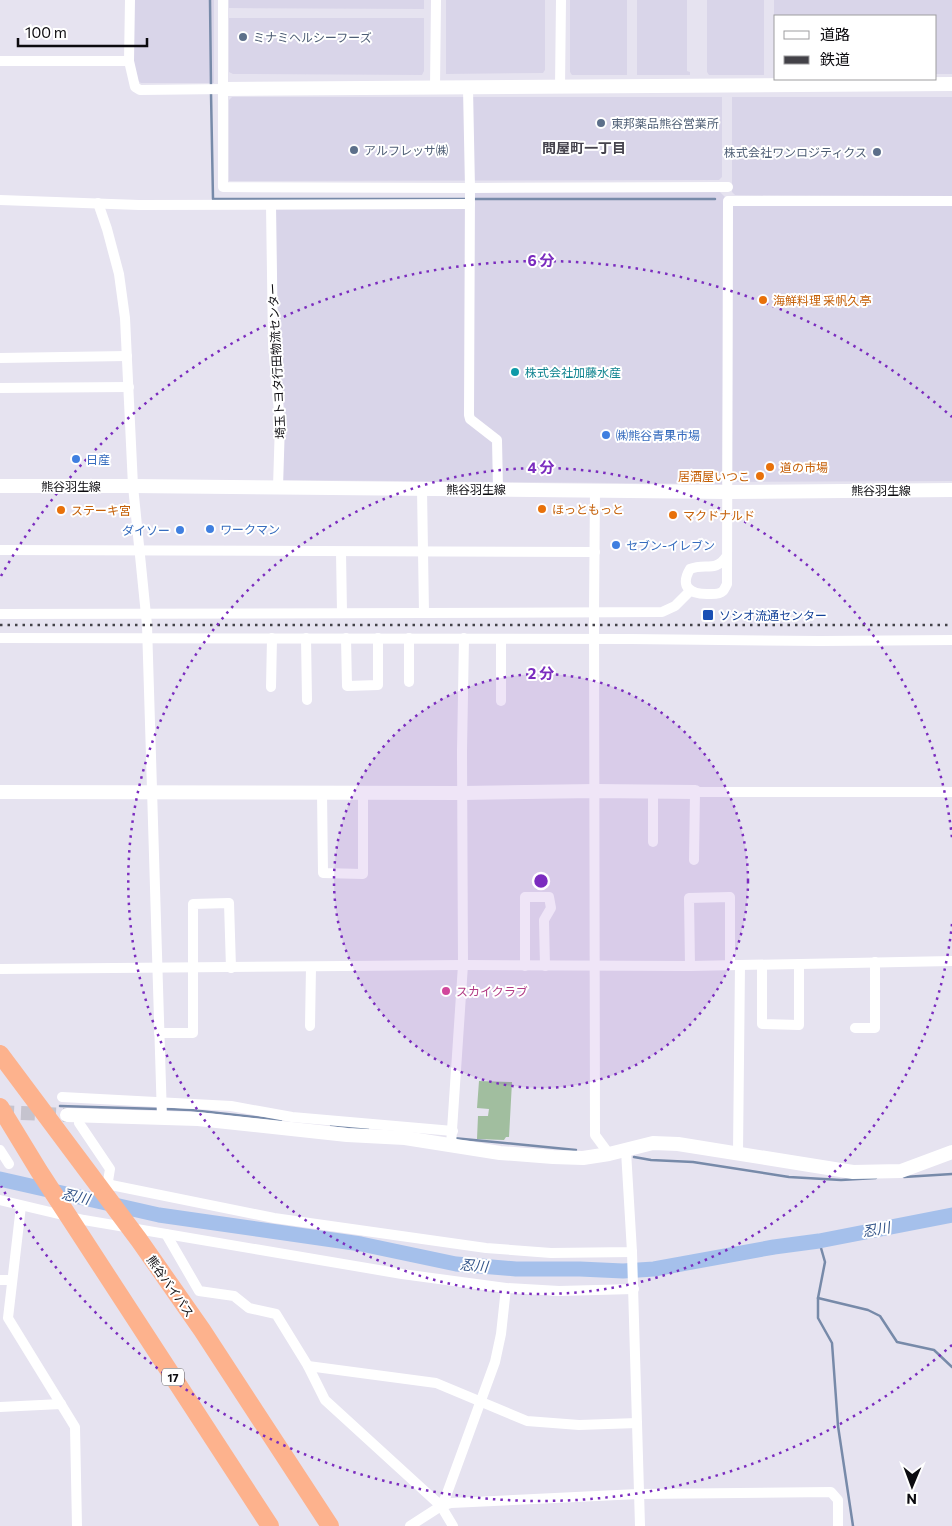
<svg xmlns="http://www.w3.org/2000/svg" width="952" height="1526" font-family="Commissioner,'Noto Sans JP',sans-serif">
  <rect width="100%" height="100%" fill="#e6e3f0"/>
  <g fill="#d9d5e9">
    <polygon points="134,0 214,0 214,83 141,83 136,79 134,73"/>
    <polygon points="229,0 424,0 424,9 229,8"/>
    <polygon points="446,0 545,0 545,70 543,73 446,74"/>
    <polygon points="570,0 627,0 627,75 572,75 570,72"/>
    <polygon points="637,0 687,0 687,71 690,72 690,75 637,75"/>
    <polygon points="707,0 764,0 764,75 709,75 707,72"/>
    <polygon points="774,0 952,0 952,74 936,74 936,16 776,16 776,74 774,74"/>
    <polygon points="229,18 424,18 424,71 422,75 233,74 229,72"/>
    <polygon points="232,97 722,97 722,177 719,180 229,181 229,100"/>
    <polygon points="732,97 952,97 952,196 735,195 732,192"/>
    <polygon points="472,190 718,190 725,197 722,484 282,480 284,419 280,355 278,340 275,207 471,206"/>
    <polygon points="733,204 952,205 952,481 732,482"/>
  </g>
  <polygon fill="#a1be9f" points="479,1081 512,1082 509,1137 506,1137 504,1140 477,1139 478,1116 488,1116 489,1109 477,1108"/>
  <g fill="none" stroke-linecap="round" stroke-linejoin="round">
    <g stroke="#778aa9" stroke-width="2.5">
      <polyline points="210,0 211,87"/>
      <polyline points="211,93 213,199 466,199"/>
      <polyline points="472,199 715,199"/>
      <polyline points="60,1106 159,1109"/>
      <polyline points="165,1109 191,1110 281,1120"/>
      <polyline points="331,1125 368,1129"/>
      <polyline points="453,1138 576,1150"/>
      <polyline points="634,1157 651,1160 693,1162 789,1177 841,1180 876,1178"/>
      <polyline points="904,1177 952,1174"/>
      <polyline points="819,1241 825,1262 818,1298 818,1318 832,1343 838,1426 853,1526"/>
      <polyline points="818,1298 868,1310 880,1316 897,1342 934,1350 952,1367"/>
    </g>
    <polyline stroke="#a5c0eb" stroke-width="15" points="0,1179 159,1215 361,1244 456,1264 516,1269 580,1269 623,1271 654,1269 774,1247 819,1241 952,1215"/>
    <polyline stroke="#c5c3ce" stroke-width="14" stroke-dasharray="14 7" stroke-linecap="butt" points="0,1112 67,1115"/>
    <g stroke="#fff" stroke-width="10">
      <polyline points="130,0 129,61 135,87 140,90 224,89"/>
      <polyline points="223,0 223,187 470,188 728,187"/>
      <polyline points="0,61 129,61"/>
      <polyline points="560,87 561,0"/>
      <polyline points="435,88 436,0"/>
      <polyline points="468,88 470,188 469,415 470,419 497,440 498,489"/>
      <polyline points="0,200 139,205 470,204"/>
      <polyline points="98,203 107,229 119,274 125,318 133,486 147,625 162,1118"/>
      <polyline points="271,205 273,344 280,423 278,487"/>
      <polyline points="0,358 127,356"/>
      <polyline points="0,388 129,387"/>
      <polyline points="422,489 424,613 662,612 675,606 690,591"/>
      <polyline points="595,490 594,613 595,1135 609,1154"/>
      <polyline points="0,550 595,552"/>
      <polyline points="341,552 342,613"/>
      <path d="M726,557C716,572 705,563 690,569C680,586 689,594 707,594C712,594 719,595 723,591C724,590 726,586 727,584L728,201H952"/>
      <polyline points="0,614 424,613"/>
      <polyline points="0,638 631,639 820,641 952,640"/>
      <polyline points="306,638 307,700"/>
      <polyline points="346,638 347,686 378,685 378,638"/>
      <polyline points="409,682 409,638"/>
      <polyline points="271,687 272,638"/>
      <polyline points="501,701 501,639"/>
      <polyline points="322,793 323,873 363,874 363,793"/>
      <polyline points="653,842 653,791"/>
      <polyline points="694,860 695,792 952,792"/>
      <polyline points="762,965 762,1024 799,1025 799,964"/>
      <polyline points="525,966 525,897 549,897 551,908 544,920 545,966"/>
      <polyline points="690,966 689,898 730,897 730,965"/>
      <polyline points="0,969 463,965 690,966 952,961"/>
      <polyline points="310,1026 311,967"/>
      <polyline points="855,1028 875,1028 875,962"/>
      <polyline points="159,1033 193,1033 193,904 229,903 231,968"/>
      <polyline points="62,1097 231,1106 292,1117 453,1131"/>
      <polyline points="80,1116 79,1123 110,1169 108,1181 111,1185 274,1218 486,1248 551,1253 632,1252 626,1151"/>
      <polyline points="451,1145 463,965 462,751 464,638"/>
      <polyline points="0,1150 9,1164"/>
      <polyline points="738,1153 740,965"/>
      <polyline points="0,1200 84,1220 402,1274 506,1288 559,1291 634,1289"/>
      <polyline points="21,1206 8,1318 75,1427 77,1526"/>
      <polyline points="166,1234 199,1291 234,1296 249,1308 276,1314 308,1366 325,1400 441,1506 453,1526"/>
      <polyline points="632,1252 640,1526"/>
      <polyline points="0,1280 11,1280"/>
      <polyline points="308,1366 436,1383 527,1421 579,1425 637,1423"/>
      <polyline points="0,1407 61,1404"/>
      <polyline points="441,1506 446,1496 495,1362 501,1334 506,1288"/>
      <polyline points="410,1526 441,1506 451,1503 638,1494 831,1492 838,1500 838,1526"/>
    </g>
    <g stroke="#fff" stroke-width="14">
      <polyline points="224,89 952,84"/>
      <polyline points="0,486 133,486 726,492 952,490"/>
      <polyline points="0,792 462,793 595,791 695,792"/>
      <polyline points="67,1115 198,1119 347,1135 405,1138 500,1153 553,1157 583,1158 609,1154 653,1143 678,1144 853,1172 901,1171 952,1152"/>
    </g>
    <g stroke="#fdb28d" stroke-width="18">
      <polyline points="0,1054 139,1240 202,1330 330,1526"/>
      <polyline points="0,1107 39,1171 270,1526"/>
    </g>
    <polyline stroke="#434248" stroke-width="2.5" stroke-dasharray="2.5 5" stroke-linecap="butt" points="0,625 952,625"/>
  </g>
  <circle cx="541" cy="881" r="207" fill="#7b2cbf" fill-opacity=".12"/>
  <g fill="none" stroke="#7b2cbf" stroke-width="2.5" stroke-dasharray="2.5 5">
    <circle cx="541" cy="881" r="207"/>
    <path d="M952 924A413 413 0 1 1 952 838"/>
    <path d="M952 1345A620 620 0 0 1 1 1186M1 576A620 620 0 0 1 952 417"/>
  </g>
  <g fill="#5c6f8a" stroke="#fff" stroke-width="2">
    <circle cx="243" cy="37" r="5"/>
    <circle cx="601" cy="123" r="5"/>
    <circle cx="354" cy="150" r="5"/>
    <circle cx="877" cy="152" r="5"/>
  </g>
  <g fill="#e8710a" stroke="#fff" stroke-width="2">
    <circle cx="763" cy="300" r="5"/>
    <circle cx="770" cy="467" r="5"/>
    <circle cx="760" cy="476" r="5"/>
    <circle cx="542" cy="509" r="5"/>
    <circle cx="61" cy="510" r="5"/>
    <circle cx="673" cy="515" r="5"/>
  </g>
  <circle fill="#0f9aa8" stroke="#fff" stroke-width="2" cx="515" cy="372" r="5"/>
  <g fill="#3f7fe0" stroke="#fff" stroke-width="2">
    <circle cx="606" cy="435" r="5"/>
    <circle cx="76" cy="459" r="5"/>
    <circle cx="210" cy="529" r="5"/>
    <circle cx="180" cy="530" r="5"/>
    <circle cx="616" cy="545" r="5"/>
  </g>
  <rect fill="#1a4fb4" stroke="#fff" stroke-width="2" x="702" y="609" width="12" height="12" rx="2.5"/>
  <circle fill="#d1479c" stroke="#fff" stroke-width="2" cx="446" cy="991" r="5"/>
  <g text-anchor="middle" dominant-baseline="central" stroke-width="4" stroke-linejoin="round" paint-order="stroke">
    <rect fill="#fff" stroke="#555457" stroke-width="1" x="162" y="1368.5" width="22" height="17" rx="4"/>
    <g font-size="11" font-weight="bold" fill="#0c0b0f">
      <text x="173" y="1377">17</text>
    </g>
    <g font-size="12" fill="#4e5e75" stroke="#fff" text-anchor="start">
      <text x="253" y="37">ミナミヘルシーフーズ</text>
      <text x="611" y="123">東邦薬品熊谷営業所</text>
      <text x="364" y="150">アルフレッサ㈱</text>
      <text x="867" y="152" text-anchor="end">株式会社ワンロジティクス</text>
    </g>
    <g font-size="12" fill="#c56008" stroke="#fff" text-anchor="start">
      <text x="773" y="300">海鮮料理 采帆久亭</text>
      <text x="780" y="467">道の市場</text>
      <text x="750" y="476" text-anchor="end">居酒屋いつこ</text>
      <text x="552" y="509">ほっともっと</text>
      <text x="71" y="510">ステーキ宮</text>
      <text x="683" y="515">マクドナルド</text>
    </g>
    <g font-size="12" fill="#0c0b0f" stroke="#fff">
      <text transform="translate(276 361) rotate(-93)">埼玉トヨタ行田物流センター</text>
      <text x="71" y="486">熊谷羽生線</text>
      <text x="476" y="489">熊谷羽生線</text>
      <text x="881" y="490">熊谷羽生線</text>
      <text transform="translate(171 1286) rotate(55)">熊谷バイパス</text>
    </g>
    <g font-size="12" fill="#0d838f" stroke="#fff" text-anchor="start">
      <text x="525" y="372">株式会社加藤水産</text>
    </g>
    <g font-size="12" fill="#366cbe" stroke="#fff" text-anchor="start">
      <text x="616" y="435">㈱熊谷青果市場</text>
      <text x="86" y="459">日産</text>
      <text x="220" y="529">ワークマン</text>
      <text x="170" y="530" text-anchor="end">ダイソー</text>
      <text x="626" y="545">セブン-イレブン</text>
    </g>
    <g font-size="12" fill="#164399" stroke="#fff" text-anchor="start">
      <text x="719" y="615">ソシオ流通センター</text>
    </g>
    <g font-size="12" fill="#b23c85" stroke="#fff" text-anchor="start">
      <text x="456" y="991">スカイクラブ</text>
    </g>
    <g font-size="14" font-weight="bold" fill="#45434d" stroke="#fff">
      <text x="584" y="147">問屋町一丁目</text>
    </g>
    <g font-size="14" font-style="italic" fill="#305287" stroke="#fff">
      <text transform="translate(76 1196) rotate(13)">忍川</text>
      <text transform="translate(876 1229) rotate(-10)">忍川</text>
      <text transform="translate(474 1265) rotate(5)">忍川</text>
    </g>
  </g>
  <circle cx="541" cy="881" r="8" fill="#7b2cbf" stroke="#fff" stroke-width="2.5"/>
  <g font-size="15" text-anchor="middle" font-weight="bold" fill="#7b2cbf" stroke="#fff" stroke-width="4" stroke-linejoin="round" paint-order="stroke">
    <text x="541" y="266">6 分</text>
    <text x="541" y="473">4 分</text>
    <text x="541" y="679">2 分</text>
  </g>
  <rect x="774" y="15" width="162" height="65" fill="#ffffff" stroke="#9e9d9f"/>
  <rect x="784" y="31" width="25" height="8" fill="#ffffff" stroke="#9e9d9f"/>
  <text x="820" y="40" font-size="15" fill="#0c0b0f">道路</text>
  <rect x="784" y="56" width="25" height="8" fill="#434248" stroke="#9e9d9f"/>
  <text x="820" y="65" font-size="15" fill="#0c0b0f">鉄道</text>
  <g transform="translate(912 1486) rotate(181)" stroke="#ffffff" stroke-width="4" paint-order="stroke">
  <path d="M0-4L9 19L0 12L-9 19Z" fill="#0c0b0f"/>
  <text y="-8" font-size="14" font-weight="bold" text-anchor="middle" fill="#0c0b0f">N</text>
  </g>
  <path d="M18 38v8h129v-8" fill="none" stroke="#0c0b0f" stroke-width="2.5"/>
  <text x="25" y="38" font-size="15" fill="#0c0b0f" stroke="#ffffff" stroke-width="4" paint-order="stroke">100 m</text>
</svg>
